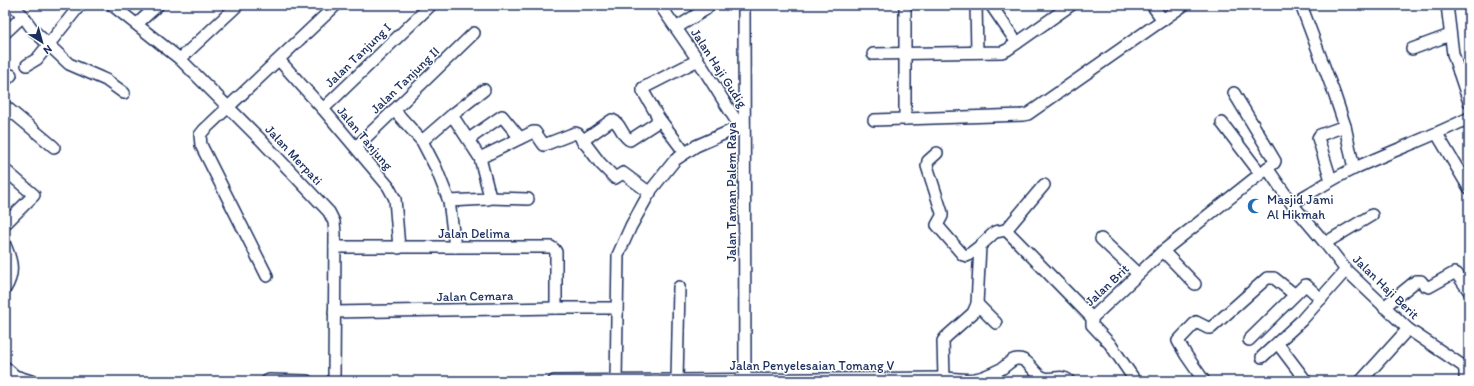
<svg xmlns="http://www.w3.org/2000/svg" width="1474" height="386" font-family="Itim,sans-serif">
  <rect width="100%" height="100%" fill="#fff"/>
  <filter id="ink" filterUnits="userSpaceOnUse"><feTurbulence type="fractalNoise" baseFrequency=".025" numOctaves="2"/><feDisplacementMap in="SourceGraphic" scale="8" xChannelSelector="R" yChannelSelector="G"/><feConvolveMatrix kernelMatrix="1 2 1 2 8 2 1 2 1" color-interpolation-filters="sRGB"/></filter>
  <g filter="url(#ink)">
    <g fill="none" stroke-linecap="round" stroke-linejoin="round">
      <defs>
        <g id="minor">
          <polyline points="13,5 23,16"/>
          <polyline points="112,5 180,59 260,139 329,212 334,222 335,234 334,381"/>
          <polyline points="660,5 698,60 737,122 737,127"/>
          <polyline points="744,5 745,381"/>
          <polyline points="905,5 905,119"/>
          <polyline points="976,5 977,52"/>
          <polyline points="991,5 1017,43"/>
          <polyline points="1152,5 1163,20"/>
          <polyline points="1301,5 1334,93 1345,126 1354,169"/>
          <polyline points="1447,5 1453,54 1469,102"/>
          <polyline points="137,24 158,5"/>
          <polyline points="676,28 706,9 709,5"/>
          <polyline points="5,33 23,16 33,30 69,64 106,80 124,93"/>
          <polyline points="1412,49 1450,35"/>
          <polyline points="873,54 1002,52 1007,50 1071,5"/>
          <polyline points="180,59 238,5"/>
          <polyline points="279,60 323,109 388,186 395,199 399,248"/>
          <polyline points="27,65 37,59 80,5"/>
          <polyline points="1459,72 1469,68"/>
          <polyline points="5,81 11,75"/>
          <polyline points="5,106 54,147"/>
          <polyline points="323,109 431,5"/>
          <polyline points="394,110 422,141 436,168 449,201 455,247"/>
          <polyline points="658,117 685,153"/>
          <polyline points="874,120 1023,115 1028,114 1184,5"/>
          <polyline points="1222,123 1260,173"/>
          <polyline points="1437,134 1469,188"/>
          <polyline points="469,139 502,116 520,138"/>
          <polyline points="422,141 452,115 484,90"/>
          <path d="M582,141L612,120C621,123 622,137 630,140L656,123L658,117L643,91V88L698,60"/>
          <polyline points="356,147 474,33"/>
          <polyline points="937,153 928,161 927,166 942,213 942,216 937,225 963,255 967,256 980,246"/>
          <polyline points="480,158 533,132 535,132 544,145 575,133 578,134 600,163 615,178 623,173 650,193"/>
          <polyline points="1267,168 1292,204 1325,243 1346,270 1408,329 1463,366 1465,370 1465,381"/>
          <polyline points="5,170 34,195 5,224"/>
          <polyline points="1331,180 1318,138 1320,135 1345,126"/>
          <polyline points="489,198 528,199"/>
          <polyline points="449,201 488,199 490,197 480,158 452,115"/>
          <path d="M1292,204C1312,192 1332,179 1353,169C1392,151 1431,137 1469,118"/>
          <polyline points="1006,230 1044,185"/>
          <polyline points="1101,239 1138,274"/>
          <polyline points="1325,243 1372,215"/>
          <path d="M5,245C12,261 15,273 5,289"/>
          <polyline points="335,247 551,247 554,249 556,252 556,308"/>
          <polyline points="1163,251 1195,284"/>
          <polyline points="267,276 201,145 200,135 204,130 336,5"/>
          <polyline points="977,304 996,323"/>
          <polyline points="1384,307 1416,281 1421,281 1424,285 1429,287 1454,273 1457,274 1469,291"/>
          <polyline points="334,312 556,308 616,308"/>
          <polyline points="1092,318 1092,325 1110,344 1132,376 1134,381"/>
          <polyline points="1249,340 1304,286 1306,285 1321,299"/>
          <polyline points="1278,344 1306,381"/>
          <polyline points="1262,357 1302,320 1346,270"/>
          <polyline points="5,367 15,376 31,381"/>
          <polyline points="944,378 943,341 946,337 973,313 977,304 980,246 995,232 1006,230 1092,318 1163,251 1274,163 1275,161 1234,93"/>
          <polyline points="267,381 269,380 307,381"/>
          <path d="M554,381L944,378C954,378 965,381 975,379C983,378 993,373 1001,369C1007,366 1011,358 1019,359C1031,360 1034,376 1045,378C1054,380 1062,374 1069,381"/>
          <polyline points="616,381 618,255 631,226 651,190 675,160 696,146 744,125"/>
          <polyline points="677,381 679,287"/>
          <polyline points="1204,381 1186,355 1178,341 1196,322 1208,328 1211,328 1267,278 1274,278 1294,294"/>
          <polyline points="1361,381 1408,329"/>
        </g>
      </defs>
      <use href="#minor" stroke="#1b2f5e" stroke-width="14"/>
      <use href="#minor" stroke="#fff" stroke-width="11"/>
    </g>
  </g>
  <defs>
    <symbol id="mosque-bare" viewBox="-9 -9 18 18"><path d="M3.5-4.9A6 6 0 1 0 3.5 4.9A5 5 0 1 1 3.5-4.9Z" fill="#1f6fb2" stroke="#fff" stroke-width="2.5" paint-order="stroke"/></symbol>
  </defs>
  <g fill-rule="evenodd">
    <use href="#mosque-bare" x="1244" y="195" width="22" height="22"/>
  </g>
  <g text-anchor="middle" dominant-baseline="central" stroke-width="3" stroke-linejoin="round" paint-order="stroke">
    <g font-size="13" fill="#1b2f5e" stroke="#fff">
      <text transform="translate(358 55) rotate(-44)">Jalan Tanjung I</text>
      <text transform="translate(719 68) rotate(57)">Jalan Haji Gudig</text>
      <text transform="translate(405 80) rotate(-44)">Jalan Tanjung II</text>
      <text transform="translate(365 138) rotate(50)">Jalan Tanjung</text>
      <text transform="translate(294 155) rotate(47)">Jalan Merpati</text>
      <text transform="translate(731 192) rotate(-90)">Jalan Taman Palem Raya</text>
      <text x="474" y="233">Jalan Delima</text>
      <text transform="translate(1107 285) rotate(-43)">Jalan Brit</text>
      <text transform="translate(1386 287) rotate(44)">Jalan Haji Berit</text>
      <text transform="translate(475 296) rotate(-1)">Jalan Cemara</text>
      <text x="812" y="365">Jalan Penyelesaian Tomang V</text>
    </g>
    <g font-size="13" fill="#1b2f5e" stroke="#fff" text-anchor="start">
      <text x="1267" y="199">Masjid Jami<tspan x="1267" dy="15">Al Hikmah</tspan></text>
    </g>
  </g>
  <rect width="1474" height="386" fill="none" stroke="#fff" stroke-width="20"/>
  <rect x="10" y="10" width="1454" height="366" fill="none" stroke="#1b2f5e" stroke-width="1.5" filter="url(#ink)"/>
  <g transform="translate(42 42) rotate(143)" stroke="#ffffff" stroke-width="3" paint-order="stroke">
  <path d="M0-3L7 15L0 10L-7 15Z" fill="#1b2f5e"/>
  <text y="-6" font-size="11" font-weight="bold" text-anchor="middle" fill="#1b2f5e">N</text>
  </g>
</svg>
